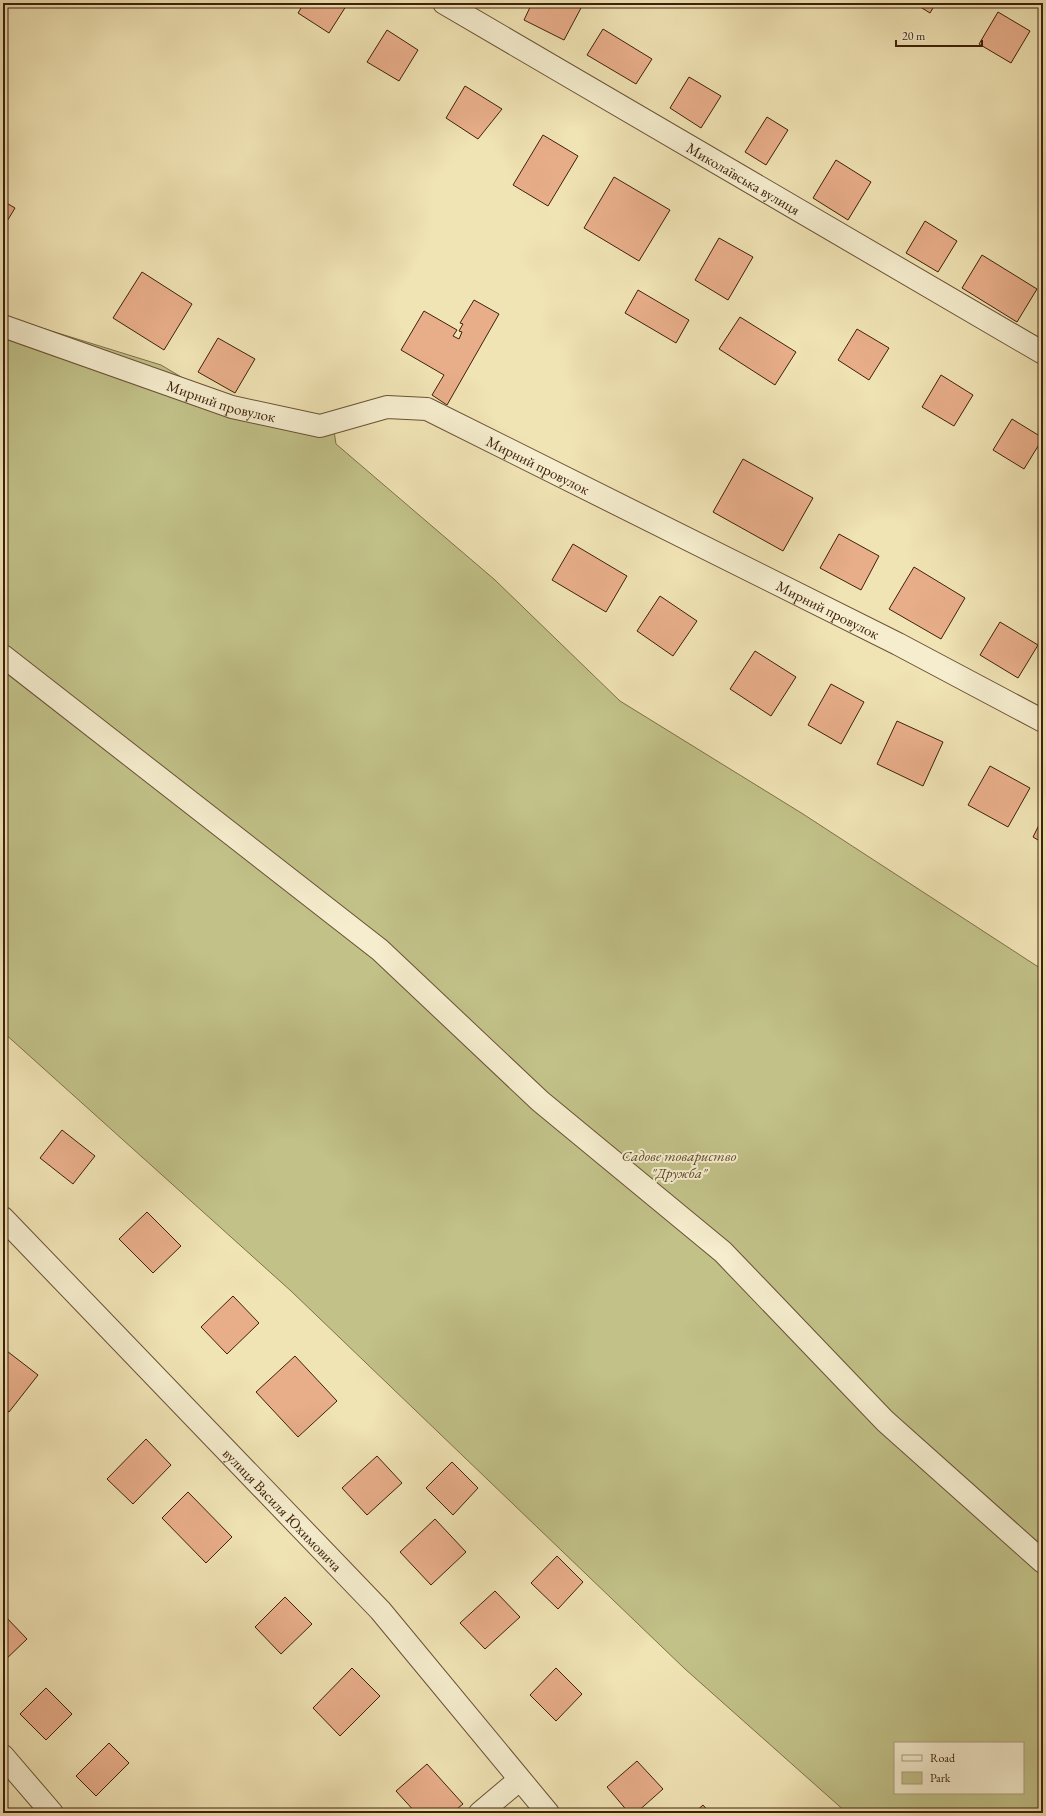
<svg xmlns="http://www.w3.org/2000/svg" width="1046" height="1816" font-family="'EB Garamond',serif">
  <rect width="100%" height="100%" fill="#f0e3b4"/>
  <filter id="stains"><feTurbulence type="fractalNoise" baseFrequency=".005" numOctaves="4"/><feColorMatrix values="0 0 0 0 .2 0 0 0 0 .09 0 0 0 0 .02 0 0 0 .5 -.17"/></filter>
  <radialGradient id="worn" r=".72"><stop offset=".6" stop-color="#630" stop-opacity="0"/><stop offset="1" stop-color="#630" stop-opacity=".3"/></radialGradient>
  <path fill="#c1c188" stroke="#807049" fill-rule="evenodd" d="M3,316L161,365L227,404L334,431L336,444L495,580L620,701L803,814L1043,970V1813H847L685,1669L291,1291L3,1032ZM895,1743H1023V1793H895Z"/>
  <g fill="#e8ae8a" stroke="#3f200a">
    <polygon points="304,3 348,3 329,33 298,13"/>
    <polygon points="532,3 572,3 581,8 564,40 524,20"/>
    <polygon points="914,3 936,3 930,13"/>
    <polygon points="998,12 1030,31 1011,63 979,44"/>
    <polygon points="603,29 652,59 636,84 587,55"/>
    <polygon points="387,30 418,50 399,81 367,62"/>
    <polygon points="689,77 721,96 701,128 670,108"/>
    <polygon points="465,86 502,109 478,139 446,118"/>
    <polygon points="767,117 788,130 766,165 745,152"/>
    <polygon points="543,135 578,156 548,206 513,185"/>
    <polygon points="836,160 871,182 848,220 813,198"/>
    <polygon points="614,177 670,210 639,261 584,228"/>
    <polygon points="3,201 15,208 3,228"/>
    <polygon points="925,221 957,241 938,272 906,253"/>
    <polygon points="719,238 753,257 728,300 695,280"/>
    <polygon points="982,255 1037,289 1017,322 962,288"/>
    <polygon points="142,272 192,304 164,350 113,318"/>
    <polygon points="638,290 689,320 676,343 625,313"/>
    <polygon points="474,300 499,314 447,405 432,395 444,375 401,350 424,311 457,330 453,336 459,339 462,332 459,331 463,324 460,323"/>
    <polygon points="740,317 796,352 775,385 719,349"/>
    <polygon points="857,329 889,348 869,380 838,360"/>
    <polygon points="218,338 255,359 235,393 198,372"/>
    <polygon points="941,375 973,395 954,426 922,407"/>
    <polygon points="1012,419 1043,438 1024,469 993,450"/>
    <polygon points="743,459 813,498 783,551 713,512"/>
    <polygon points="839,534 879,556 861,590 820,568"/>
    <polygon points="573,544 627,576 606,612 552,580"/>
    <polygon points="914,567 965,598 941,639 889,609"/>
    <polygon points="660,596 697,621 673,656 637,631"/>
    <polygon points="1000,622 1038,645 1018,678 980,655"/>
    <polygon points="755,651 796,677 771,716 730,689"/>
    <polygon points="831,684 864,702 841,744 808,725"/>
    <polygon points="897,721 943,742 923,786 877,764"/>
    <polygon points="990,766 1030,788 1008,827 968,805"/>
    <polygon points="1043,817 1043,843 1033,837"/>
    <polygon points="62,1130 95,1156 73,1184 40,1158"/>
    <polygon points="147,1212 181,1246 153,1273 119,1239"/>
    <polygon points="233,1296 259,1323 227,1354 201,1327"/>
    <polygon points="3,1348 38,1375 9,1412 3,1407"/>
    <polygon points="295,1356 337,1401 298,1437 256,1392"/>
    <polygon points="146,1439 171,1465 133,1504 107,1479"/>
    <polygon points="377,1456 402,1483 367,1515 342,1488"/>
    <polygon points="452,1462 478,1488 453,1515 426,1488"/>
    <polygon points="188,1492 232,1537 206,1563 162,1518"/>
    <polygon points="435,1519 466,1552 431,1585 400,1552"/>
    <polygon points="557,1556 583,1582 558,1609 531,1583"/>
    <polygon points="495,1591 520,1617 485,1649 460,1623"/>
    <polygon points="285,1597 312,1624 281,1654 255,1627"/>
    <polygon points="3,1614 27,1639 3,1662"/>
    <polygon points="352,1668 380,1696 340,1736 313,1708"/>
    <polygon points="556,1668 582,1694 556,1721 530,1695"/>
    <polygon points="46,1688 72,1714 46,1740 20,1714"/>
    <polygon points="109,1743 129,1763 96,1796 76,1776"/>
    <polygon points="637,1761 663,1789 636,1813 629,1813 607,1787"/>
    <polygon points="427,1764 463,1804 452,1813 416,1813 396,1791"/>
    <polygon points="703,1805 710,1813 694,1813"/>
  </g>
  <g fill="none" stroke-linecap="round" stroke-linejoin="round">
    <defs>
      <g id="street">
        <path id="s1" d="M444,3L1043,353"/>
        <path id="s2" d="M3,326L232,407L320,426L387,407L427,409L898,644L1043,721"/>
        <polyline points="3,656 380,950 540,1101 723,1252 885,1421 1043,1562"/>
        <path id="s3" d="M3,1218L380,1610L548,1813"/>
        <polyline points="3,1756 52,1813"/>
        <polyline points="480,1813 519,1780"/>
      </g>
    </defs>
    <use href="#street" stroke="#6b5134" stroke-width="24"/>
    <use href="#street" stroke="#f5edce" stroke-width="22"/>
  </g>
  <g text-anchor="middle" dominant-baseline="central" stroke-width="4" stroke-linejoin="round" paint-order="stroke">
    <g font-size="15" fill="#3f200a" stroke="#f5edce">
      <text stroke="none"><textPath href="#s1" startOffset="347">Миколаївська вулиця</textPath></text>
      <text stroke="none"><textPath href="#s2" startOffset="231">Мирний провулок</textPath></text>
      <text stroke="none"><textPath href="#s2" startOffset="567">Мирний провулок</textPath></text>
      <text stroke="none"><textPath href="#s2" startOffset="891">Мирний провулок</textPath></text>
      <text stroke="none"><textPath href="#s3" startOffset="404">вулиця Василя Юхимовича</textPath></text>
    </g>
    <g font-size="15" font-style="italic" fill="#60482a" stroke="#f5edce">
      <text x="679" y="1155">Садове товариство<tspan x="679" dy="17">"Дружба"</tspan></text>
    </g>
  </g>
  <rect width="1046" height="1816" fill="none" stroke="#f0e3b4" stroke-width="16"/>
  <rect x="4" y="4" width="1038" height="1808" fill="none" stroke="#3f200a" stroke-width="2"/>
  <rect x="8" y="8" width="1030" height="1800" fill="none" stroke="#3f200a"/>
  <rect x="894" y="1742" width="130" height="52" fill="#f5edce" stroke="#ac9b80"/>
  <rect x="902" y="1755" width="20" height="6" fill="#f5edce" stroke="#ac9b80"/>
  <text x="930" y="1762" font-size="12" fill="#3f200a">Road</text>
  <rect x="902" y="1772" width="20" height="12" fill="#c1c188" stroke="#ac9b80"/>
  <text x="930" y="1782" font-size="12" fill="#3f200a">Park</text>
  <path d="M896 40v6h86v-6" fill="none" stroke="#3f200a" stroke-width="2"/>
  <text x="902" y="40" font-size="12" fill="#3f200a" stroke="#f5edce" stroke-width="3" paint-order="stroke">20 m</text>
  <rect width="100%" height="100%" filter="url(#stains)"/>
  <rect width="100%" height="100%" fill="url(#worn)"/>
</svg>
